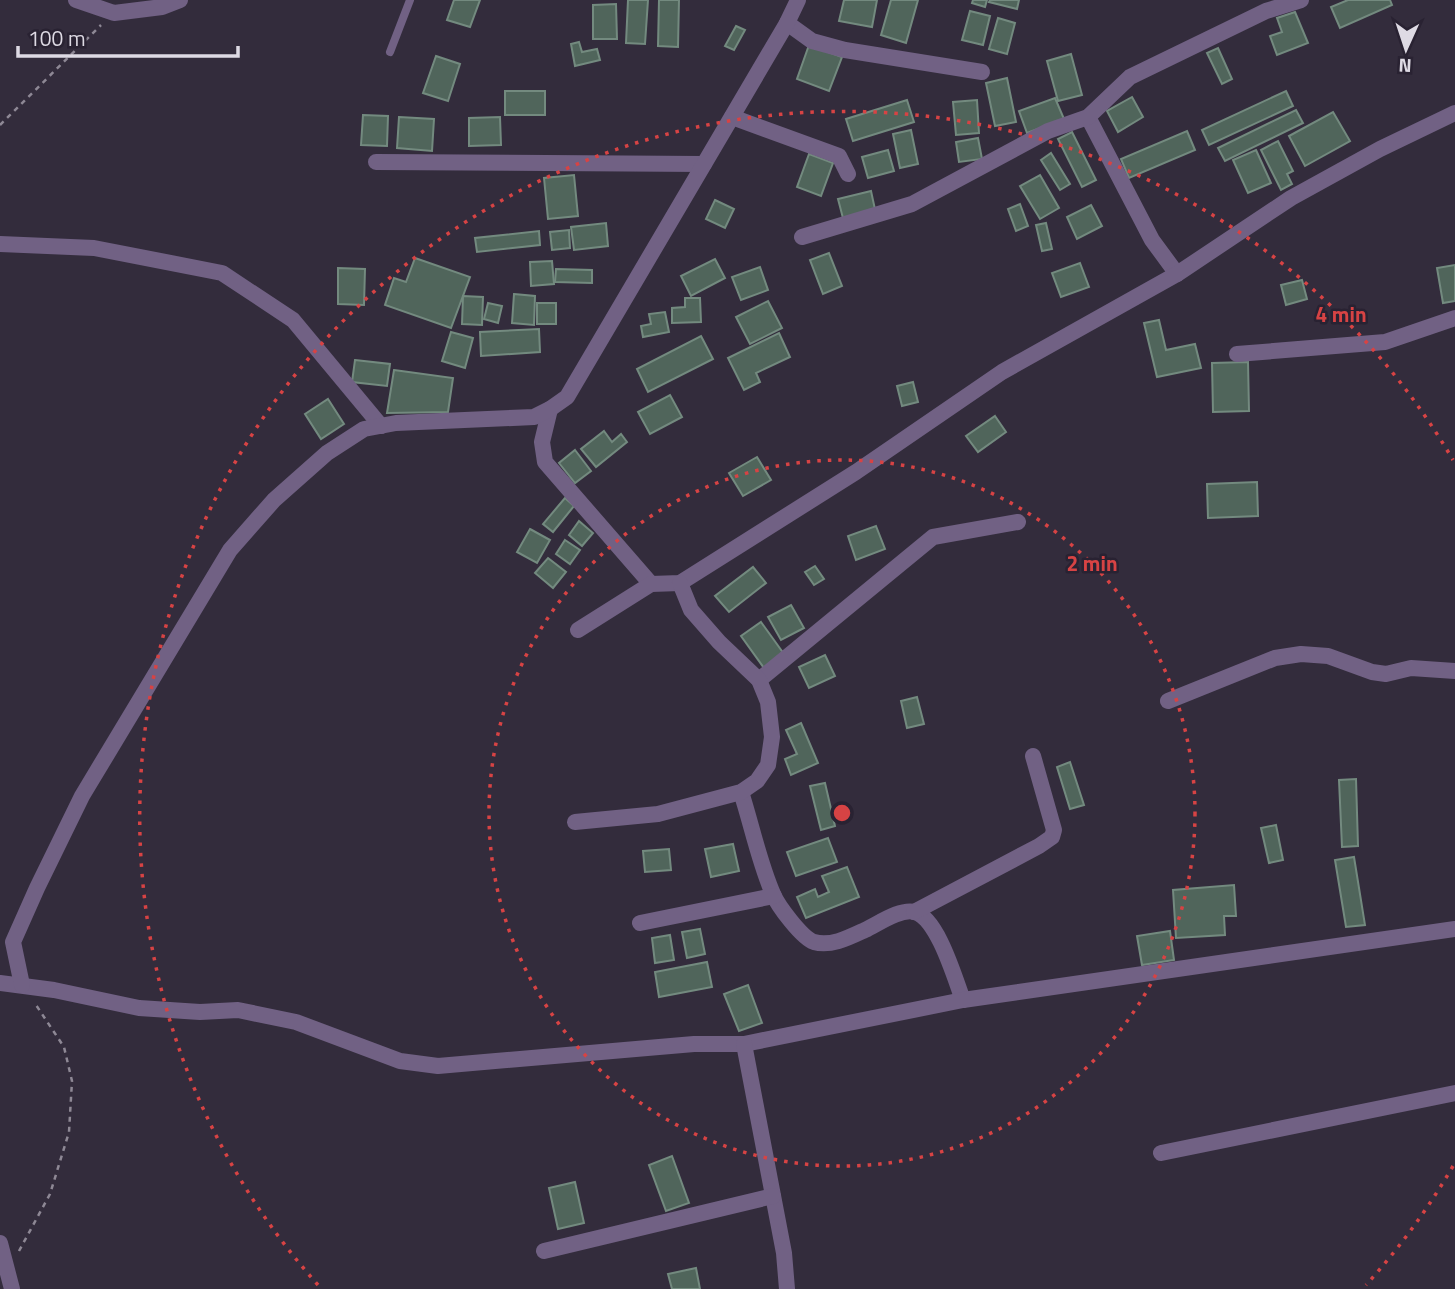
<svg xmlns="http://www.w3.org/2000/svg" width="1455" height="1289" font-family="'Titillium Web',sans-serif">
  <rect width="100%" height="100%" fill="#332c3c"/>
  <g fill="#50655b" stroke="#738a7f" stroke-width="2">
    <polygon points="454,0 480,0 470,27 447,20"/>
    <polygon points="628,0 648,0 645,44 626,43"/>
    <polygon points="659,0 679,0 678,47 658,46"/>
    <polygon points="844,0 877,0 872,27 839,21"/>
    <polygon points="891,0 918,0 906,43 881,35"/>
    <polygon points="973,0 987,0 985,7 972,3"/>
    <polygon points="990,0 1019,0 1017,9 989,2"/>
    <polygon points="1348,0 1390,0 1392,5 1340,28 1331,7"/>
    <polygon points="616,4 617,39 593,39 593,5"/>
    <polygon points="970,11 990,16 983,45 962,40"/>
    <polygon points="1295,12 1308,43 1277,55 1270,36 1282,32 1277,18"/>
    <polygon points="998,18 1015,23 1007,54 989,49"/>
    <polygon points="736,26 745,30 734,50 725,46"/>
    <polygon points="579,42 582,52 597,49 600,60 575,66 571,44"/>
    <polygon points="809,45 842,57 829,91 797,79"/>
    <polygon points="1218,48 1232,79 1222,84 1207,53"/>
    <polygon points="1071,54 1082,95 1058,101 1047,61"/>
    <polygon points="436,56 460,64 448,101 423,93"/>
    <polygon points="1007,78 1016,122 995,126 986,83"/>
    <rect x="505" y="91" width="40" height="24"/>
    <polygon points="1286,91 1293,106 1209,145 1202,130"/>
    <polygon points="1132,97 1143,117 1118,132 1107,111"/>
    <polygon points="1055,98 1064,119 1027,133 1019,111"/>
    <polygon points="907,100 914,122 853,141 846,119"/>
    <polygon points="977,100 979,133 956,135 953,102"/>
    <polygon points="1296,110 1303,123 1225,161 1218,148"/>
    <polygon points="1333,112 1350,141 1305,166 1289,136"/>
    <polygon points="363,115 388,116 387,146 361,145"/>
    <polygon points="399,117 434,119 432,151 397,148"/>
    <polygon points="500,117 501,145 469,146 469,118"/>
    <polygon points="911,130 918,164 900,168 893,134"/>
    <polygon points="1187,131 1195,150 1129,178 1121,159"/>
    <polygon points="1072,132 1096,180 1082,187 1058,139"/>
    <polygon points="978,138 982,159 959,162 956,142"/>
    <polygon points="1278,141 1293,171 1287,174 1292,184 1281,190 1261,150"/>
    <polygon points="888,150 894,171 868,178 862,157"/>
    <polygon points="1256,150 1271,183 1248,193 1233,160"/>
    <polygon points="1051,153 1070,184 1060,190 1041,160"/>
    <polygon points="809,154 833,163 821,196 797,187"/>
    <polygon points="574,175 578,216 548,219 544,178"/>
    <polygon points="1040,175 1059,208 1040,219 1020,186"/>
    <polygon points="871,191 876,214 844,222 838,199"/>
    <polygon points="715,200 734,209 725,228 706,219"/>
    <polygon points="1020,204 1028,226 1016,231 1008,209"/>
    <polygon points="1091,205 1102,226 1077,239 1067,217"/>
    <polygon points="606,223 608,246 574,250 571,227"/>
    <polygon points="1046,223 1052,249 1042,251 1036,225"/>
    <polygon points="569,230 570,248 552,250 550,232"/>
    <polygon points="539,231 540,245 477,252 475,238"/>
    <polygon points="829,253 842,286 823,294 810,260"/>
    <polygon points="415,258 470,277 451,328 385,305 394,278 406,282"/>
    <polygon points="715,259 725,278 691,296 681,276"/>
    <polygon points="552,261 554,284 531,286 530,262"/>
    <polygon points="1080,263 1089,287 1061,297 1052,273"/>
    <polygon points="1455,265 1455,301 1443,303 1437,268"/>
    <polygon points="760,267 768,290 741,300 732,277"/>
    <polygon points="338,268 365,269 364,305 338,304"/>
    <polygon points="556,269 592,270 592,283 555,282"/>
    <polygon points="1302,280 1307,299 1286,305 1281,285"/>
    <polygon points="514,294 535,296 534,325 512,323"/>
    <polygon points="463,296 483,297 482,325 462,324"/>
    <polygon points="685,298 700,298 701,322 672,323 672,308 685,307"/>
    <polygon points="768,301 782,328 750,344 736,317"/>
    <polygon points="488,303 502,306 498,323 484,319"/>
    <rect x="537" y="303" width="19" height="21"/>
    <polygon points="665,312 669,332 643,337 641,326 651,324 649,314"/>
    <polygon points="1159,320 1166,350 1195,344 1201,368 1157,377 1144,323"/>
    <polygon points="539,329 540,352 481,356 480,332"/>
    <polygon points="451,332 473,338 465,368 442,361"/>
    <polygon points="779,333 790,357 756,373 760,382 744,390 728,358"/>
    <polygon points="701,336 713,359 648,392 637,369"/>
    <polygon points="355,360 390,364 387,386 352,382"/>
    <polygon points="1248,362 1249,411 1213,412 1212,363"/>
    <polygon points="394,370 453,378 448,412 387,413"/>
    <polygon points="913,382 918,402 902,406 897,386"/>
    <polygon points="670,395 682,417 650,434 638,412"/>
    <polygon points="328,399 344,424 321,439 305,414"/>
    <polygon points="995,416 1006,432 978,452 966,436"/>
    <polygon points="604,431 612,442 621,434 627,442 596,467 581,449"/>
    <polygon points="575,450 591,471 575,483 559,463"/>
    <polygon points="757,457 771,480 743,496 729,473"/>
    <polygon points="1257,482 1258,516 1208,518 1207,484"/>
    <polygon points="565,498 574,506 553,532 543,524"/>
    <polygon points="579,521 593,533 582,546 569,535"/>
    <polygon points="876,526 885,549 856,560 848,536"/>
    <polygon points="530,529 550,540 537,563 517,552"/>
    <polygon points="565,540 580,550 570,564 556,554"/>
    <polygon points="548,558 566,572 553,588 535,573"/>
    <polygon points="815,566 824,579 814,585 805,572"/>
    <polygon points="753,567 766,583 729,612 715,596"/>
    <polygon points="791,605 804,628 781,640 768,617"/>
    <polygon points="761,622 784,654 764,668 741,636"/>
    <polygon points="825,655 835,676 809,688 799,667"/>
    <polygon points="917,697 924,724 907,728 901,701"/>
    <polygon points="801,723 818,763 791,775 785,759 797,754 786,730"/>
    <polygon points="1070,762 1084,805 1070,809 1057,767"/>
    <polygon points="1356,779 1358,846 1342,847 1339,780"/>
    <polygon points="825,783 835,826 821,830 810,786"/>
    <polygon points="1276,825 1283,860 1269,863 1261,828"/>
    <polygon points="828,838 837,862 796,876 787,852"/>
    <polygon points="733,844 739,871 711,877 705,849"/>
    <polygon points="669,849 671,870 645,872 643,851"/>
    <polygon points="1354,857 1365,925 1346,927 1335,860"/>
    <polygon points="847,867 859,897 806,918 797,897 815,889 818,897 829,892 822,876"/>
    <polygon points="1234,885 1236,916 1224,916 1225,935 1176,938 1173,890"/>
    <polygon points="700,929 705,954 687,958 682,932"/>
    <polygon points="1170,931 1174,960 1142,965 1137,936"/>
    <polygon points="670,935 674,960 655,963 652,938"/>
    <polygon points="707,962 712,987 659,997 655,972"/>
    <polygon points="748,985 762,1023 739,1031 724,994"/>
    <polygon points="672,1156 689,1203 666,1211 649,1165"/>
    <polygon points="575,1182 584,1223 558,1229 549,1188"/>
    <polygon points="696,1268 700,1289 672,1289 668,1274"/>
  </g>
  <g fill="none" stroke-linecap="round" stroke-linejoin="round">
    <g stroke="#8e8895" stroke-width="2.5" stroke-dasharray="5 5" stroke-linecap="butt">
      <polyline points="0,125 101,25"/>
      <polyline points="19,1251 50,1194 69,1132 72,1081 64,1047 34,1002"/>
    </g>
    <polyline stroke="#716184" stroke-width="8" points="390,52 410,0"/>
    <g stroke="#716184" stroke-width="16">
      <polyline points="76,0 114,13 162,7 180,0"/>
      <polyline points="787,23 812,41 845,50 982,72"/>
      <polyline points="732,117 839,156 848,174"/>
      <polyline points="1088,117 1152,240 1177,274"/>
      <polyline points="376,162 704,164"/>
      <polyline points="802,237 912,204 1048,131 1088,117 1130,77 1266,11 1301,0"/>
      <polyline points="0,244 94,248 222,273 293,320 381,426"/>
      <polyline points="1237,354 1385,342 1455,318"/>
      <polyline points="550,409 542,442 545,462 651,584"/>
      <polyline points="578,630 651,584 680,583 856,472 1002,372 1177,274 1291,198 1380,149 1455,113"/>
      <polyline points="759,680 933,537 1018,522"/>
      <polyline points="1168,701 1275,658 1301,654 1328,656 1372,672 1386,674 1411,668 1455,671"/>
      <path d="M741,792C752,826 759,862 773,894C778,906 802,938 814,942C831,947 850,937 865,930C878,924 900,908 915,912C938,919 955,979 963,1000"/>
      <polyline points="575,822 658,814 741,792 757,781 768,765 772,737 768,702 759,680 719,642 691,610 680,583"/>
      <polyline points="914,912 1039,846 1052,837 1054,830 1033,756"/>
      <polyline points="640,923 774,896"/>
      <polyline points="0,983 54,990 139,1008 200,1012 238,1010 296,1022 400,1061 438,1066 694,1044 744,1044 963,1000 1455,929"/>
      <polyline points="22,985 13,942 37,888 82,796 230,550 274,500 327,453 364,429 396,423 534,417 550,409 567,397 787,23 798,0"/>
      <polyline points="744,1044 784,1253 787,1289"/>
      <polyline points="1161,1153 1455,1093"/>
      <polyline points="0,1243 12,1289"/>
      <polyline points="544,1251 773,1196"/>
    </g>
  </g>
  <g fill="none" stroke="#d74344" stroke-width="3.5" stroke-dasharray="3.5 7">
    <circle cx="842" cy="813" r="353"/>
    <path d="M1453 1166A705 705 0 0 1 1366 1285M318 1285A705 705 0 1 1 1453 460"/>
  </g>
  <circle cx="842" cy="813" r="10" fill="#d74344" stroke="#292232" stroke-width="3.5"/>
  <g font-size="21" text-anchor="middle" font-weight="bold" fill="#d74344" stroke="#292232" stroke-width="5" stroke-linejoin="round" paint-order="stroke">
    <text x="1341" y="322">4 min</text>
    <text x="1092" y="571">2 min</text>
  </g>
  <g transform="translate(1406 49) rotate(183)" stroke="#292232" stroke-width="5" paint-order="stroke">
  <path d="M0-5L12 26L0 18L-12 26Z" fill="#dedae4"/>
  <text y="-10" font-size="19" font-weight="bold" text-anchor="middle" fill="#dedae4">N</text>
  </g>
  <path d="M18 46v10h220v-10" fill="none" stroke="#dedae4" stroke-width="3.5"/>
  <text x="28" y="46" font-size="21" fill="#dedae4" stroke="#292232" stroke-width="5" paint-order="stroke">100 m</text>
</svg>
